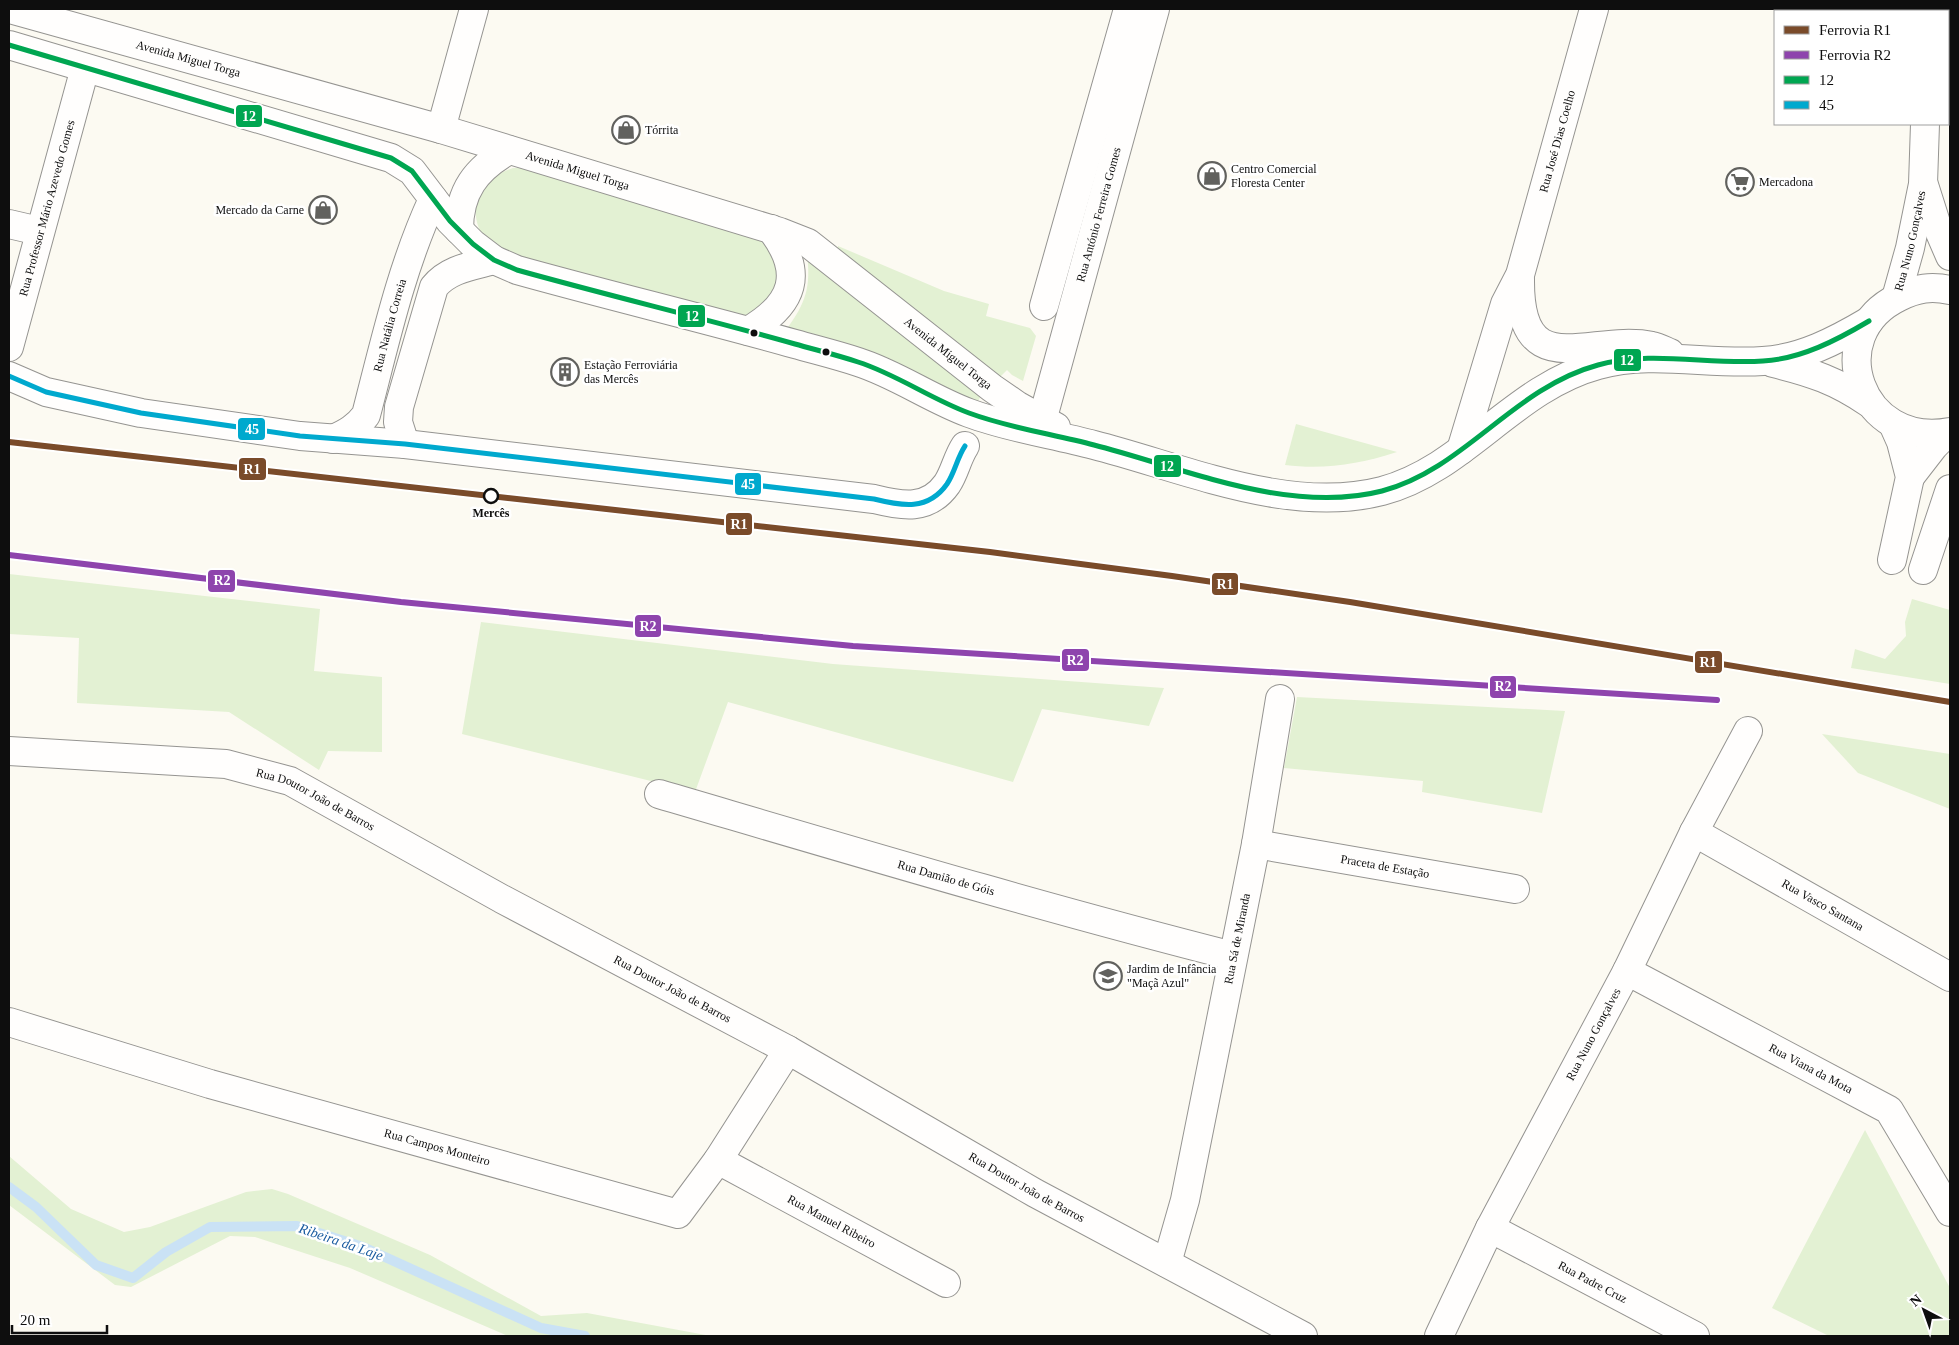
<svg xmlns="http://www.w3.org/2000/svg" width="1959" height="1345" font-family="Georgia,serif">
  <rect width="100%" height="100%" fill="#fcfaf2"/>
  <g fill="#e3f1d3">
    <path d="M513,168H528L753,234C758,239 767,243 771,249C786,272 774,305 748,314C744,316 738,316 733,316C689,305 645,293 600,282C571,274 508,263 487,241C479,234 474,217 476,206C479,186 495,174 513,168Z"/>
    <polygon points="838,246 944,291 989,304 986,316 1030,328 1036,336 1023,381 1012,375 1007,370 998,379 837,250"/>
    <path d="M807,254L981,396L978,401L972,404L786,330C806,303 811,287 807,254Z"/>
    <path d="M1296,424L1397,452C1360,464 1324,470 1285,465Z"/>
    <polygon points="9,574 320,609 314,671 382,677 382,752 328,751 319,770 229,712 77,703 79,638 9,634"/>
    <polygon points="1912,599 1950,610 1950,684 1851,668 1855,649 1885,659 1906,636 1905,622"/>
    <polygon points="481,622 833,664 1164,688 1149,726 1042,709 1013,782 728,702 695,792 462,734"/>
    <polygon points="1297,697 1565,711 1542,813 1422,792 1423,781 1284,768"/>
    <polygon points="1822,734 1950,754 1950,809 1858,773"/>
    <polygon points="1865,1130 1950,1288 1950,1336 1829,1336 1772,1308"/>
    <polygon points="9,1156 71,1209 124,1232 150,1227 246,1192 272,1189 288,1194 430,1255 541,1316 587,1313 711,1336 508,1336 350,1268 255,1237 230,1236 131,1287 115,1285 9,1205"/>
  </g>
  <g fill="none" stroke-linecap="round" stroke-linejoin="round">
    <polyline stroke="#cae2f5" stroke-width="10" points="9,1187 36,1207 96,1265 133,1278 166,1252 210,1227 297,1226 363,1247 541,1328 585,1336"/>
    <defs>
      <g id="minor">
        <polyline points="1936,11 1937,9"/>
        <polyline points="441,129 474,9"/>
        <polyline points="1924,185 1937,226 1950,256"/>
        <polyline points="9,224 39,231"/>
        <path d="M1520,279C1519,387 1590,333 1652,346C1658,347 1665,351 1670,353"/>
        <path id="s1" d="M1896,298L1910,248L1923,184L1925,124"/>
        <polyline points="1044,306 1128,9"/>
        <path id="s2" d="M9,347L85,68"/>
        <path d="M9,376L46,392L141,413L300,436L405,444L874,499C902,506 928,511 947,484C955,472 957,458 965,446"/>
        <path id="s3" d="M1042,421L1155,9"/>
        <path id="s4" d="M333,439C347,433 357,427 366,415C385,342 401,268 433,199"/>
        <path d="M405,444L398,422L399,407L434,287C448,269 472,266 494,260"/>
        <path id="s5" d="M1461,450L1505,304L1520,275L1594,9"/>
        <polyline points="1910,477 1934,446 1947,433"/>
        <polyline points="1892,560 1910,477 1901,442 1893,424"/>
        <polyline points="1923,570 1950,489"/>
        <path id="s6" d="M659,794C850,850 1040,907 1233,956"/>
        <path id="s7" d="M1694,832L1950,977"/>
        <path id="s8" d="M1256,844L1515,889"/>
        <path id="s9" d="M1627,971L1889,1110L1950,1212"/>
        <path id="s10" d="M9,1022L210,1084L678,1214L718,1160L788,1050"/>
        <path id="s11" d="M718,1160L946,1283"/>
        <path id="s12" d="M1490,1228L1695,1336"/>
        <path id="s13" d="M1167,1263L1185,1200L1256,844L1280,699"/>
        <path id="s14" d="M1439,1336L1490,1228L1627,971L1694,832L1748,731"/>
      </g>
      <g id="tertiary">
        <path id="s15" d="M10,9L441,129L780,232L808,243L992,388L1018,406L1056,427"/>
        <path d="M9,45L391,158L412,171L450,221L473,244L494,260L517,270C610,296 703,318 795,344C816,350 837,355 858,362C896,374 931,399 969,413C1009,428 1053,434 1094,445C1184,468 1289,515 1382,491C1465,469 1513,388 1598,365C1652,350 1708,365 1763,361C1801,359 1837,340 1869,321"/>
        <path d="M459,230C459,191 476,169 509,150"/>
        <path d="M1950,290C1931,286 1917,288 1899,297C1820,335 1860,449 1950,432"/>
        <path d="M748,331C794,304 805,273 771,229"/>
        <path d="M1773,363C1811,372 1837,381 1869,403"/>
        <path id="s16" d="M9,751L226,764L290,781L502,899L788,1050L1035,1193L1303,1336"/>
      </g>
    </defs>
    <use href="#minor" stroke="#959491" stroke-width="30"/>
    <use href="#tertiary" stroke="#959491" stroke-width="30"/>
    <use href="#minor" stroke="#fffefd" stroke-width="28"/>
    <use href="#tertiary" stroke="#fffefd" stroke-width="28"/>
    <defs>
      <path id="bus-1" d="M9,45L391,158L412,171L450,221L473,244L494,260L517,270C610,296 703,318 795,344C816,350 837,355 858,362C896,374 931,399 969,413C1009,428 1053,434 1094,445C1184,468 1289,515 1382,491C1465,469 1513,388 1598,365C1652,350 1708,365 1763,361C1801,359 1837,340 1869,321"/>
      <path id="bus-2" d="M9,376L46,392L141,413L300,436L405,444L874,499C902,506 928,511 947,484C955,472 957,458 965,446"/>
    </defs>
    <use href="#bus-1" stroke="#fff" stroke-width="9"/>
    <use href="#bus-2" stroke="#fff" stroke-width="9"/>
    <use href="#bus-1" stroke="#00a651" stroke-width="5"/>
    <use href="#bus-2" stroke="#00a9ce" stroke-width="5"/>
    <defs>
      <polyline id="rail-1" points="9,442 990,552 1172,576 1350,602 1950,702"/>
      <polyline id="rail-2" points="9,555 401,602 853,646 1717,700"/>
    </defs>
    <use href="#rail-1" stroke="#fff" stroke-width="10"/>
    <use href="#rail-2" stroke="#fff" stroke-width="10"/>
    <use href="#rail-1" stroke="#7a4b2a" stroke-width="6"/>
    <use href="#rail-2" stroke="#8e44ad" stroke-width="6"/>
  </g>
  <defs>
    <symbol id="shop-ring" viewBox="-11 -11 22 22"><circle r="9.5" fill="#fff" stroke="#61615e" stroke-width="1.5"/><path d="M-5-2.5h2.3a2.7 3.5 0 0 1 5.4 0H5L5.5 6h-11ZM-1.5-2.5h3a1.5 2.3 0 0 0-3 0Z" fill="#61615e"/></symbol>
    <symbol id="supermarket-ring" viewBox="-11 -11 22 22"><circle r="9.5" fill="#fff" stroke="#61615e" stroke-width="1.5"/><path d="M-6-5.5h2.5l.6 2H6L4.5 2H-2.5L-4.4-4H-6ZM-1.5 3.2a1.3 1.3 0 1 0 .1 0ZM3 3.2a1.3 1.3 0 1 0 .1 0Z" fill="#61615e"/></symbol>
    <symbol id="building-ring" viewBox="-11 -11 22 22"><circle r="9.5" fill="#fff" stroke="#61615e" stroke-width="1.5"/><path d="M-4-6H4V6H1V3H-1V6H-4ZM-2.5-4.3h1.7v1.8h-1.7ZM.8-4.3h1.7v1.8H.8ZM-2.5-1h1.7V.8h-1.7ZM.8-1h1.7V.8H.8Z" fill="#61615e"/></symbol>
    <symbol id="school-ring" viewBox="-11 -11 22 22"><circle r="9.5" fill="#fff" stroke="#61615e" stroke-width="1.5"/><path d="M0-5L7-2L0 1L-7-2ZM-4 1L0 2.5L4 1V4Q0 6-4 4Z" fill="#61615e"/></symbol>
  </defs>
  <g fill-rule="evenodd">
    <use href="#shop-ring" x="610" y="114" width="32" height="32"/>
    <use href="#shop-ring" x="1196" y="160" width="32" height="32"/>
    <use href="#supermarket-ring" x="1724" y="166" width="32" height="32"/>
    <use href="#shop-ring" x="307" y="194" width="32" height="32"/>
    <use href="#building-ring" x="549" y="356" width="32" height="32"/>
    <use href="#school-ring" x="1092" y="960" width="32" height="32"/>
  </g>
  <g fill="#0e0e0e" stroke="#fff" stroke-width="2">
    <circle cx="754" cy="333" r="4.5"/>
    <circle cx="826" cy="352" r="4.5"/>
  </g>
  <circle fill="#fff" stroke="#0e0e0e" stroke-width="2.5" cx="491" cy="496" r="7"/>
  <g text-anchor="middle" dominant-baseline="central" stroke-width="5" stroke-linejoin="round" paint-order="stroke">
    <g font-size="12" fill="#0e0e0e" stroke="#fff">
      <text stroke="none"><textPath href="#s15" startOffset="185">Avenida Miguel Torga</textPath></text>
      <text stroke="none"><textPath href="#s5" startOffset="324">Rua José Dias Coelho</textPath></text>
      <text stroke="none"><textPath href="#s15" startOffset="590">Avenida Miguel Torga</textPath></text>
      <text stroke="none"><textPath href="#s2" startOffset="144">Rua Professor Mário Azevedo Gomes</textPath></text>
      <text stroke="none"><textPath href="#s3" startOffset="214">Rua António Ferreira Gomes</textPath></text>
      <text stroke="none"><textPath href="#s1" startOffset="59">Rua Nuno Gonçalves</textPath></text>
      <text stroke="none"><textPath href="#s4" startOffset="134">Rua Natália Correia</textPath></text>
      <text stroke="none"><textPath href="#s15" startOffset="1010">Avenida Miguel Torga</textPath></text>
      <text stroke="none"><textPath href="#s16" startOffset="314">Rua Doutor João de Barros</textPath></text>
      <text stroke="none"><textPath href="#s8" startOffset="131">Praceta de Estação</textPath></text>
      <text stroke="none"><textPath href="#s6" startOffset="299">Rua Damião de Góis</textPath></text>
      <text stroke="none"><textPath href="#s7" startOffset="148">Rua Vasco Santana</textPath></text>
      <text stroke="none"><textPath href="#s13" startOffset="332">Rua Sá de Miranda</textPath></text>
      <text stroke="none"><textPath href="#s16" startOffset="719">Rua Doutor João de Barros</textPath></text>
      <text stroke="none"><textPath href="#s14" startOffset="339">Rua Nuno Gonçalves</textPath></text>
      <text stroke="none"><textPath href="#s9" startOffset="208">Rua Viana da Mota</textPath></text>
      <text stroke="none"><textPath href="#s10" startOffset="446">Rua Campos Monteiro</textPath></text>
      <text stroke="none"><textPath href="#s16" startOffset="1125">Rua Doutor João de Barros</textPath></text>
      <text stroke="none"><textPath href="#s11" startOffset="129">Rua Manuel Ribeiro</textPath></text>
      <text stroke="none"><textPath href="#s12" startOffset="116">Rua Padre Cruz</textPath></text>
    </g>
    <g font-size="12" fill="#0e0e0e" stroke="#fff" text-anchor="start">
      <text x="645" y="130">Tórrita</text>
      <text x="1231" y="169">Centro Comercial<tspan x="1231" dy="14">Floresta Center</tspan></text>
      <text x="1759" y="182">Mercadona</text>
      <text x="304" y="210" text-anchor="end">Mercado da Carne</text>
      <text x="584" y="365">Estação Ferroviária<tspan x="584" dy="14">das Mercês</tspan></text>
      <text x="1127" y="969">Jardim de Infância<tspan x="1127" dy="14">"Maçã Azul"</tspan></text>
    </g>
    <g font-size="12" font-weight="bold" fill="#0e0e0e" stroke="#fff">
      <text x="491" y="513">Mercês</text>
    </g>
    <g font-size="14" font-style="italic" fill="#185a9f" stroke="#fff">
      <text transform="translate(341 1242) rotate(19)">Ribeira da Laje</text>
    </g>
  </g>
  <g stroke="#fff" stroke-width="2">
    <rect x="235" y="104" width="28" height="24" rx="5" fill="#00a651"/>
    <rect x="677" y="304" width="29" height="24" rx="5" fill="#00a651"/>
    <rect x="1613" y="348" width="29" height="24" rx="5" fill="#00a651"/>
    <rect x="237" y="417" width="29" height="24" rx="5" fill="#00a9ce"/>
    <rect x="1153" y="454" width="29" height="24" rx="5" fill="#00a651"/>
    <rect x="238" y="457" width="29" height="24" rx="5" fill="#7a4b2a"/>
    <rect x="734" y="472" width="28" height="24" rx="5" fill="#00a9ce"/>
    <rect x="725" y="512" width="28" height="24" rx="5" fill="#7a4b2a"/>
    <rect x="207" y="569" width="29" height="24" rx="5" fill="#8e44ad"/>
    <rect x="1211" y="572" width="28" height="24" rx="5" fill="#7a4b2a"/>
    <rect x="634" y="614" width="28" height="24" rx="5" fill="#8e44ad"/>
    <rect x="1061" y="648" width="29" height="24" rx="5" fill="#8e44ad"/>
    <rect x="1694" y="650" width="29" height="24" rx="5" fill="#7a4b2a"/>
    <rect x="1489" y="675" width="28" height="24" rx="5" fill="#8e44ad"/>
  </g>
  <g font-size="14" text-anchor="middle" font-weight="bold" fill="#fff">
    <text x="249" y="121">12</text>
    <text x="692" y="321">12</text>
    <text x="1627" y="365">12</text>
    <text x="252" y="434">45</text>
    <text x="1167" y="471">12</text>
    <text x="252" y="474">R1</text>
    <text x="748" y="489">45</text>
    <text x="739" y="529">R1</text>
    <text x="222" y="585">R2</text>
    <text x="1225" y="589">R1</text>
    <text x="648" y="631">R2</text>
    <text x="1075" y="665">R2</text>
    <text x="1708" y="667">R1</text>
    <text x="1503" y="691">R2</text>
  </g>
  <rect width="1959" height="1345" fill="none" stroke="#0e0e0e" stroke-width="20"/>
  <rect x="1774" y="10" width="175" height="115" fill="#ffffff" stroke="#9f9f9f"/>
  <rect x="1784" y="26" width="25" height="8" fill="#7a4b2a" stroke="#9f9f9f"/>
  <text x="1819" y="35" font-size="15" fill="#0e0e0e">Ferrovia R1</text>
  <rect x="1784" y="51" width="25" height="8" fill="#8e44ad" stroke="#9f9f9f"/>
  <text x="1819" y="60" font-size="15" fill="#0e0e0e">Ferrovia R2</text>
  <rect x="1784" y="76" width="25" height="8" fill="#00a651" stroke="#9f9f9f"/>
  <text x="1819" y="85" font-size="15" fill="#0e0e0e">12</text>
  <rect x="1784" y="101" width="25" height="8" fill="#00a9ce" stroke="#9f9f9f"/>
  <text x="1819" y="110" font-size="15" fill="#0e0e0e">45</text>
  <g transform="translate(1924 1310) rotate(319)" stroke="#ffffff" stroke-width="4" paint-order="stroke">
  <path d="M0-4L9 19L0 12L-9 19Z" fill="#0e0e0e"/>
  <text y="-8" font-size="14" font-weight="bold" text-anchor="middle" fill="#0e0e0e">N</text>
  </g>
  <path d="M12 1325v8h95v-8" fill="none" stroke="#0e0e0e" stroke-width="2.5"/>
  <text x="20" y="1325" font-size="15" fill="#0e0e0e" stroke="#ffffff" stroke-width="4" paint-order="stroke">20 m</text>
</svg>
